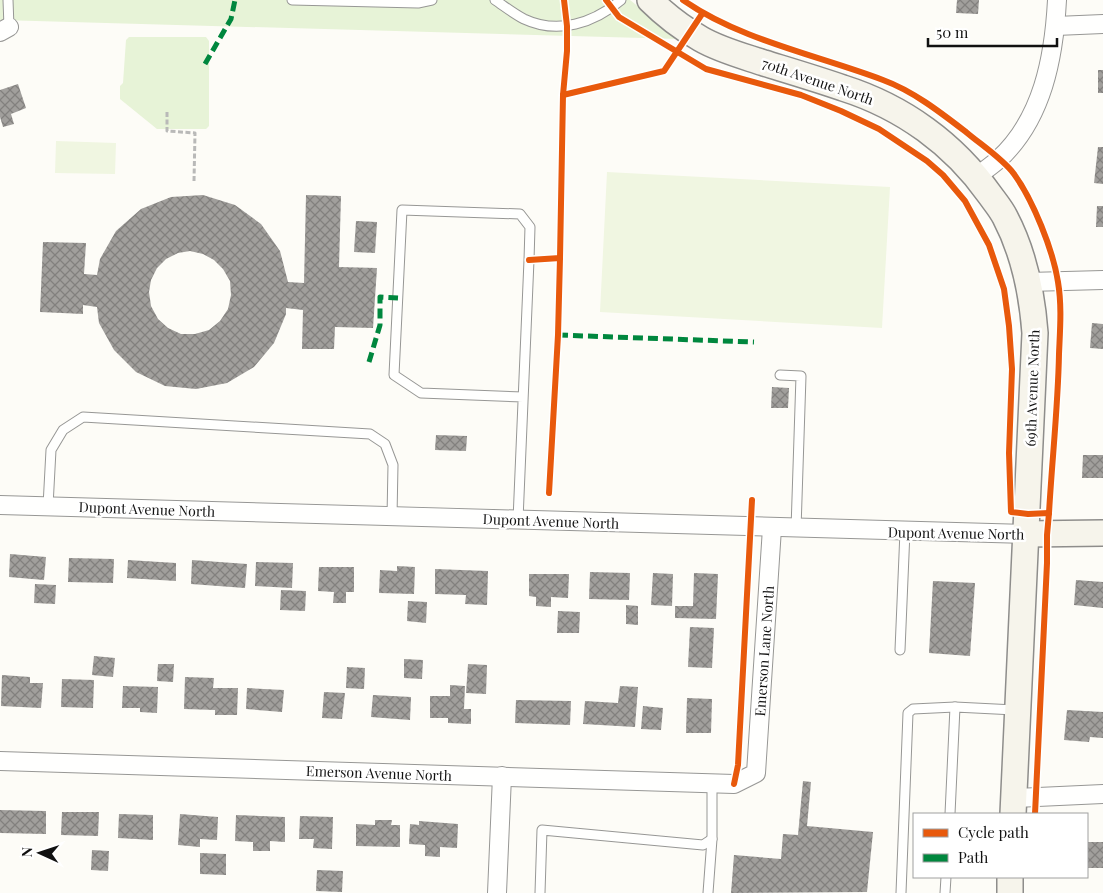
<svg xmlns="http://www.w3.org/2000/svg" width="1103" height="893" font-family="'Playfair Display',serif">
  <defs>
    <pattern id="building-cross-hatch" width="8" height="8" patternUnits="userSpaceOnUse" patternTransform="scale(1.25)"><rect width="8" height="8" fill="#a19f9c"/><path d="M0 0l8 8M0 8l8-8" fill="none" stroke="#82807e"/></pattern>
  </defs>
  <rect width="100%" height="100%" fill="#fdfcf7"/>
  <g fill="#e7f3d7">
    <polygon points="0,0 630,0 679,39 0,20"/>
    <polygon points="129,37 206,37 209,41 209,126 206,129 157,129 120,99 120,86 123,83 126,40"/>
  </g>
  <g fill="#f0f6e1">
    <polygon points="56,141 116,143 115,174 55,173"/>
    <polygon points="607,172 890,187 882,328 600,312"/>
  </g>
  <g fill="url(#building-cross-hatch)" fill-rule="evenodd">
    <polygon points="957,0 979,0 978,14 956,13"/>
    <rect x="1098" y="70" width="5" height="23"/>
    <polygon points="18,84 26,108 11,114 14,124 3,127 0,117 0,90"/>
    <polygon points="1098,147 1103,147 1103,184 1094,183"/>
    <path d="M203,195L235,205L261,224L280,251L288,282L304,283L306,195L341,196L339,267L377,268L373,328L335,327L334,349H302L303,310L286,308V314L274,343L254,367L227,383L196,389L165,386L136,372L114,350L99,323L97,307L83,305V314L40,312L43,242L86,243L84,274L97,275L100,259L116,231L141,209L171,197ZM190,251L203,254L214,260L223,269L230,281L231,295L228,309L220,321L209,330L195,334H181L168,328L158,319L151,306L149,292L151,280L157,268L166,259L178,253Z"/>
    <polygon points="1097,206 1103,206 1103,227 1096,227"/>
    <polygon points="356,221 377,222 375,253 354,252"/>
    <polygon points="1092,323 1103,324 1103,349 1090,348"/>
    <polygon points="772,387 789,388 788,408 771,408"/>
    <polygon points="436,435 467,436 466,451 435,450"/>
    <polygon points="1083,455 1103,455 1103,478 1082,478"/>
    <polygon points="10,554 46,557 44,580 9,577"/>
    <polygon points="69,558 114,559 113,583 68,582"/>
    <polygon points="128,560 176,563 176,581 127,578"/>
    <polygon points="192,560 247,564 245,588 191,584"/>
    <polygon points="256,562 293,563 292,588 255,586"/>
    <polygon points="397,566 415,567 414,594 379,593 380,570 397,571"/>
    <polygon points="319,567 354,567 354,592 346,592 346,603 333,603 334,592 318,591"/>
    <polygon points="435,569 488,571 487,605 465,604 466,595 435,594"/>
    <polygon points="590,572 630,573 629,600 589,599"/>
    <polygon points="653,573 673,574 672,606 651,605"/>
    <polygon points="694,573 718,574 716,619 675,618 675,606 693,606"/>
    <polygon points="529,574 569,574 568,598 551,597 551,607 536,606 536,597 529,596"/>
    <polygon points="1076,580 1103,582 1103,608 1074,605"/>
    <polygon points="933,581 975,583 970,656 929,653"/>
    <polygon points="35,584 56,585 55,604 34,603"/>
    <polygon points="281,590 306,591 305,611 280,610"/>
    <polygon points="408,601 427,602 426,623 407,621"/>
    <polygon points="626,605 638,606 638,625 626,624"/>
    <polygon points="558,611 580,612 579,633 557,633"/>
    <polygon points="690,627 714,628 712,668 688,667"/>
    <polygon points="94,656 115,658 113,677 92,675"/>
    <polygon points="404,659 423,660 422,679 404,678"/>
    <polygon points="158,664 174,664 173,682 157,681"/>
    <polygon points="468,664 487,665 486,694 466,693"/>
    <polygon points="347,667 365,668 364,689 346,688"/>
    <polygon points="2,675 30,677 30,683 43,683 41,708 1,706"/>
    <polygon points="185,677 214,678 213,688 238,688 237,715 215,715 215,710 184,709"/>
    <polygon points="62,679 94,680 93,708 61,707"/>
    <polygon points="450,685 465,686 464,709 471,709 471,724 448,723 448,718 430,718 430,696 450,696"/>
    <polygon points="123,686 158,687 157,713 140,712 140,708 122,708"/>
    <polygon points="620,686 638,687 635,727 583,724 585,701 618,703"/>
    <polygon points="247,688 284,690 282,712 246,709"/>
    <polygon points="324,692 345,693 342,719 322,718"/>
    <polygon points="373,695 411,697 410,720 371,717"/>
    <polygon points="687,698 712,699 711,733 686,733"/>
    <polygon points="516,700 571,701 570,725 515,723"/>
    <polygon points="643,706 663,708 661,730 641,729"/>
    <polygon points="1067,710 1103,712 1103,738 1090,737 1089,742 1064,740"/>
    <polygon points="803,781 811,782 807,826 873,832 867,892 731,893 734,855 781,859 783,834 798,835"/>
    <polygon points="0,810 46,811 46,834 0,833"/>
    <polygon points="62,812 99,812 98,836 61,835"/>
    <polygon points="119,814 153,815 153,840 118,838"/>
    <polygon points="180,814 218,817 217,840 200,839 200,847 178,845"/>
    <polygon points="236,815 285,817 285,842 270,841 270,851 253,851 253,842 235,841"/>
    <polygon points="300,816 333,817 332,849 313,848 314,839 299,839"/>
    <polygon points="375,820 392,820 391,825 400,825 400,847 356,846 356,824 375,825"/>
    <polygon points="419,821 458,824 457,848 440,847 440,857 425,856 425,845 409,844 410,824 419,825"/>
    <rect x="1087" y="842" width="16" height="26"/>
    <polygon points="92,850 109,851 108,871 91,870"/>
    <polygon points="200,853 226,854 226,875 200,874"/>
    <polygon points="317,870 343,871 342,892 316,891"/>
  </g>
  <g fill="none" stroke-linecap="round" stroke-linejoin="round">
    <defs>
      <g id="lane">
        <polyline points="8,0 9,27"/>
        <polyline points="292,0 418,3 432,0"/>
        <path d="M495,0C504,6 514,14 524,19C558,35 594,23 621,0"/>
        <polyline points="780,375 801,376 796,529"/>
        <polyline points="48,506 51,450 63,430 83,417 370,434 385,444 393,465 392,517"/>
        <polyline points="518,520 529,260 530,227 520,214 402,210 394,375 421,393 523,397"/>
        <polyline points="900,650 905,531"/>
        <polyline points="950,814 955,707 1015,710"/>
        <polyline points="540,893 542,830 703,845 712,839"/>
        <polyline points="708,893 712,839 712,783"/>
        <polyline points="901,893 908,713 913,709 955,707"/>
        <polyline points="945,893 946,877"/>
      </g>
      <g id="street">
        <polyline points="1056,26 1103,24"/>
        <polyline points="0,32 9,27"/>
        <path d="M977,176C984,171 991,166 998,160C1043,119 1054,57 1057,0"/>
        <polyline points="1028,282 1103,280"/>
        <polyline points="0,505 1026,534"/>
        <polyline points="0,761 734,784 756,773 772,528"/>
        <polyline points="1014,798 1103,794"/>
        <polyline points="497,893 502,776"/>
      </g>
      <g id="secondary">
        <path d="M650,0C665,15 682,28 701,39C720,50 743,56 764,63C790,71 817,79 843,88C903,107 954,144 990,195C995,202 1001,209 1005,217C1024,253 1032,293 1035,333L1013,814"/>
        <polyline points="1026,534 1103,533"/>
        <polyline points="1010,893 1010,877"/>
      </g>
    </defs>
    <use href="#lane" stroke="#979795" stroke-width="11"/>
    <use href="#street" stroke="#979795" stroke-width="20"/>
    <use href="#secondary" stroke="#8e8d8b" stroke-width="28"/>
    <polyline stroke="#b9b9b8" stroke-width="3" stroke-dasharray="5 2.5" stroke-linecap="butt" points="167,112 167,131 195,133 194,181"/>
    <use href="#lane" stroke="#fffffe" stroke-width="9"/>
    <use href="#street" stroke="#fffffe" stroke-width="18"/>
    <use href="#secondary" stroke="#f6f4eb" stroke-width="25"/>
    <g stroke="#00873e" stroke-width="5" stroke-dasharray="10 5" stroke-linecap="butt">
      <polyline points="205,64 231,19 235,0"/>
      <polyline points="558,335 754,342"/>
      <polyline points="369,362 380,325 380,297 398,298"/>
    </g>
    <defs>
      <g id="cycleway">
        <polyline points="606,0 619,17 706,69 801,95 841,111 879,129 927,161 943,175 965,201 989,245 1004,289 1009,326 1012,369 1009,453 1011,512 1028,514 1049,513 1047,535 1047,563 1035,814"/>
        <path d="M683,0C740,40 817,55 883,80C913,91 940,112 966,132C980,144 1003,159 1014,174C1033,200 1053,250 1058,282C1062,306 1060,330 1059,354C1058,407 1052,460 1049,513"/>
        <polyline points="563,95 664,71 702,14"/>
        <polyline points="529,260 560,258 563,95 567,51 567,26 564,0"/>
        <polyline points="549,493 558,335 560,258"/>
        <polyline points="734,784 738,765 752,500"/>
      </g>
    </defs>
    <use href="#cycleway" stroke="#fff" stroke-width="9"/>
    <use href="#cycleway" stroke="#e8590c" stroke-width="6"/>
  </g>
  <g text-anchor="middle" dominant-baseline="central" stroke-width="5" stroke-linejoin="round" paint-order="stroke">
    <g font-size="14" fill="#111" stroke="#fff">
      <text transform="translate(818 81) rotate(19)">70th Avenue North</text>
      <text transform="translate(1032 388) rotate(-88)">69th Avenue North</text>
      <text transform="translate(147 509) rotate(2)">Dupont Avenue North</text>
      <text transform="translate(551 521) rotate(2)">Dupont Avenue North</text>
      <text transform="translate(956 533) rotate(1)">Dupont Avenue North</text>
      <text transform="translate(764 651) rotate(-86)">Emerson Lane North</text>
      <text transform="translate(379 773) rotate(2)">Emerson Avenue North</text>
    </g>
  </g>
  <rect x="913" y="813" width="175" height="65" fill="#ffffff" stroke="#a0a0a0"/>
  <rect x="923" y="829" width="25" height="8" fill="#e8590c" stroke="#a0a0a0"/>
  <text x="958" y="838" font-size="15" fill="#111111">Cycle path</text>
  <rect x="923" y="854" width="25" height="8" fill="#00873e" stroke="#a0a0a0"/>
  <text x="958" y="863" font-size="15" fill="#111111">Path</text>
  <g transform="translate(40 853) rotate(273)" stroke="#ffffff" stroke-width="4" paint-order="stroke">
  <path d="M0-4L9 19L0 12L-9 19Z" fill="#111111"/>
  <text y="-8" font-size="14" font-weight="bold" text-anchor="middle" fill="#111111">N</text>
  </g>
  <path d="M928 38v8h129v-8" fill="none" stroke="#111111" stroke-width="2.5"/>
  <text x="936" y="38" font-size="15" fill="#111111" stroke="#ffffff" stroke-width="4" paint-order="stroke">50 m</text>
</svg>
